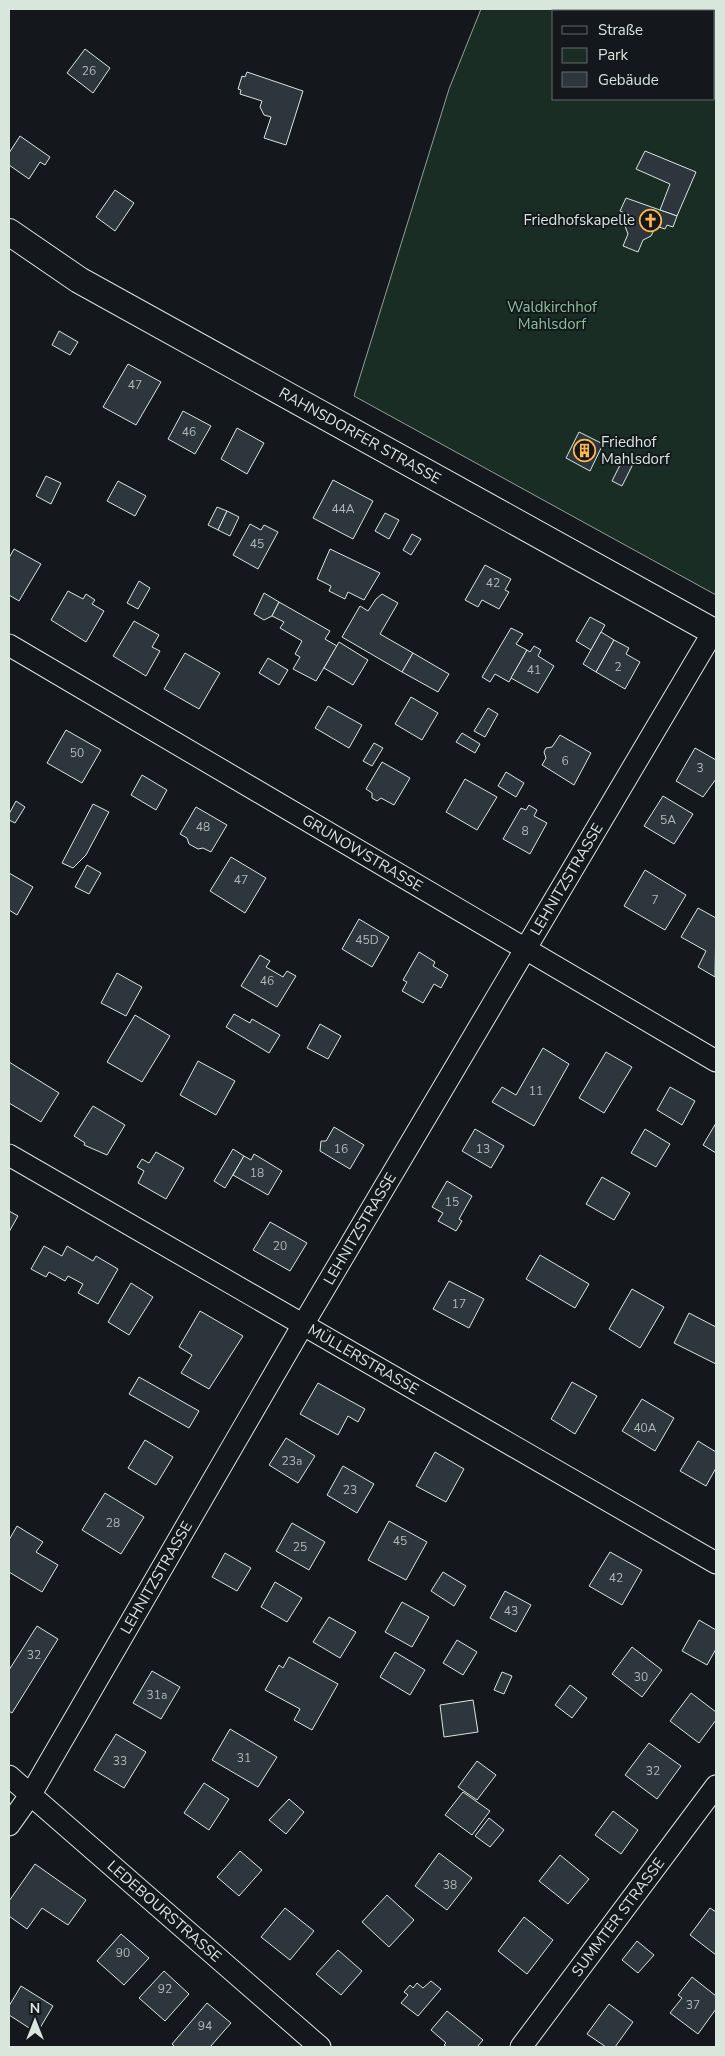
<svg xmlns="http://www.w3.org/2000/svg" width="725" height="2056" font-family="'Nunito Sans',sans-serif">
  <rect width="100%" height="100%" fill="#14181c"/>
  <path fill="#1a2d24" stroke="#939e99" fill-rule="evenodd" d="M481,9H716V595L354,396L449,89ZM554,11H714V99H554Z"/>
  <g fill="#2c363c" stroke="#d8e6dc">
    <polygon points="85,49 110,68 93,93 67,73"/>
    <polygon points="247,72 303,91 286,145 264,138 271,117 264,115 260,107 262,101 240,94 241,90 238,89 242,76 245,77"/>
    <polygon points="20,136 50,157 45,165 40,162 29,179 9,165 9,153"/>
    <polygon points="645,151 696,172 677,216 660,210 670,184 636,169"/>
    <polygon points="115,190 134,203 115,231 96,217"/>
    <polygon points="626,198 677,216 673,227 667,225 665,229 656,226 651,236 643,240 638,252 623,246 628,234 625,226 629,215 620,211"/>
    <polygon points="59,331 78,342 70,355 52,345"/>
    <polygon points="128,364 161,382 136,425 103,407"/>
    <polygon points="183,411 211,426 195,454 168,439"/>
    <polygon points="237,428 264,443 247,474 221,459"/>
    <polygon points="579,432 603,444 590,471 566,458"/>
    <polygon points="624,457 634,462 622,486 612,481"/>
    <polygon points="46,476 61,483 51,504 36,496"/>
    <polygon points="333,480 373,501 353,539 313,518"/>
    <polygon points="118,481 146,496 135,516 107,501"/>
    <polygon points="217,507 227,511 218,530 208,525"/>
    <polygon points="227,511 239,517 230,536 218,530"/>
    <polygon points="385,513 399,520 389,539 375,531"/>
    <polygon points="250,524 261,530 264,525 278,532 258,569 233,555"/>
    <polygon points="412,534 421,539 411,555 403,550"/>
    <polygon points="14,549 41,564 19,601 9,595 9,558"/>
    <polygon points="330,549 380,573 364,600 348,592 345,599 329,591 331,586 317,579"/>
    <polygon points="485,565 511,579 505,590 509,592 499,609 482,600 478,607 465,600"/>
    <polygon points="139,581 150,588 138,609 127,603"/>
    <polygon points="68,591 83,599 86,594 95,600 92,604 104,611 86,642 51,620"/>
    <polygon points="264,593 279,602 272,616 264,620 254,614"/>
    <polygon points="382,594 398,603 380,634 413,653 402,672 342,637 360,606 368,611 376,599"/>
    <polygon points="279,602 330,631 325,639 337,646 316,681 293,669 300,657 295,654 302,641 280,628 284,622 272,616"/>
    <polygon points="590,617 605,625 591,650 576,641"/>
    <polygon points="134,621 159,635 152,647 160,651 146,676 113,656"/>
    <polygon points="511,628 523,634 516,644 527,650 509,682 495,674 490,682 482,677"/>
    <polygon points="601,632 614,640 596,672 583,664"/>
    <polygon points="614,640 629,648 626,654 640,662 625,689 596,672"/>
    <polygon points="339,642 368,660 353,685 324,668"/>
    <polygon points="534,646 541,650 538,656 554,666 538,693 511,678 527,650 530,652"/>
    <polygon points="185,653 220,673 199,709 164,689"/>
    <polygon points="413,653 449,674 438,692 402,672"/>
    <polygon points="268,658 288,670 279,685 259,673"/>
    <polygon points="411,697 438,713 422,740 395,724"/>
    <polygon points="328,706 362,725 349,748 315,728"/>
    <polygon points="488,708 498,714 485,737 474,731"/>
    <polygon points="66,730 101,750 82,783 47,763"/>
    <polygon points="462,733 480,744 475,753 456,742"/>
    <polygon points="560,735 591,753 574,785 542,765 546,758 544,752 546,748 552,747"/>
    <polygon points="374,743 383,748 372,766 363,761"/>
    <polygon points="695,748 716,760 716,779 703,797 676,781"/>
    <polygon points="382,762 410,778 394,805 381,798 377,801 372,798 372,793 366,789"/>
    <polygon points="506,772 524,783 516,797 498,786"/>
    <polygon points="142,775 167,790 156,810 131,795"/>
    <polygon points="465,779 497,797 477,830 446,812"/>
    <polygon points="663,796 693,814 674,844 644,826"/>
    <polygon points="16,801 25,807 15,823 9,820 9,814"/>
    <polygon points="93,804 109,812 86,855 73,868 62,863"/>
    <polygon points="529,805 537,810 534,816 547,823 530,854 503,839 521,808 526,810"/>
    <polygon points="196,807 227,825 211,852 203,848 198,849 189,844 187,838 180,834"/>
    <polygon points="231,857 266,878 245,913 210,891"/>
    <polygon points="87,865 101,873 89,894 75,887"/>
    <polygon points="645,870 686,895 665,930 624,906"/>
    <polygon points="9,873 33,887 17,915 9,910"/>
    <polygon points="698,908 716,918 715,977 698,967 706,951 681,937"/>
    <polygon points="359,919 389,937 372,967 342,949"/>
    <polygon points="419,952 435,962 433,966 448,975 441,988 434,984 423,1003 402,991 407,982 403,980"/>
    <polygon points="260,955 270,961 266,967 283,977 287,971 296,976 277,1007 241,986"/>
    <polygon points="117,973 142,987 126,1016 101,1003"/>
    <polygon points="234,1014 250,1023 252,1019 280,1035 269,1053 226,1027"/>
    <polygon points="135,1015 170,1036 142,1082 107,1062"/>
    <polygon points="320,1024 341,1036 328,1059 307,1048"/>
    <polygon points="543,1048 569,1064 534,1126 492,1102 502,1087 516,1095"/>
    <polygon points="606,1052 632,1067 604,1113 579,1098"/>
    <polygon points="198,1061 235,1081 216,1115 180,1095"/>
    <polygon points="9,1062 59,1093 41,1122 9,1103"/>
    <polygon points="670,1087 695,1101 682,1125 657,1110"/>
    <polygon points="93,1106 125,1125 107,1155 84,1145 85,1143 74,1136"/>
    <polygon points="716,1123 716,1153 703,1145"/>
    <polygon points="334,1127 364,1145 350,1169 320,1151 321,1141 326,1141"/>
    <polygon points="475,1129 504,1146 491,1168 462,1151"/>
    <polygon points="645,1129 670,1144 656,1167 631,1153"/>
    <polygon points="233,1149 244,1156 225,1188 214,1181"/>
    <polygon points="156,1152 184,1168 166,1199 138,1183 144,1171 137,1167 142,1159 149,1163"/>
    <polygon points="254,1154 282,1171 268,1195 233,1175 244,1156 251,1160"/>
    <polygon points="602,1177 630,1193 614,1220 586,1204"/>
    <polygon points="447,1181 472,1196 459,1219 462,1221 456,1231 438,1221 443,1213 432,1207"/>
    <polygon points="9,1211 18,1216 9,1232"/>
    <polygon points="270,1222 307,1243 290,1271 253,1250"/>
    <polygon points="44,1246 62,1256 67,1246 93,1261 96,1256 118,1269 98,1304 78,1293 83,1284 68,1276 65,1281 49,1272 46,1277 31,1269"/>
    <polygon points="540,1255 589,1284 575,1308 526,1279"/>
    <polygon points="449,1281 484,1299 469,1328 433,1309"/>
    <polygon points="131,1283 153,1297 129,1335 108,1322"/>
    <polygon points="632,1289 664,1307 640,1348 609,1329"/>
    <polygon points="200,1311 243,1336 209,1389 181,1373 192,1355 179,1347"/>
    <polygon points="689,1313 716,1327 716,1364 674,1343"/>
    <polygon points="139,1377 199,1411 189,1428 129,1394"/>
    <polygon points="572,1382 597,1396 575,1434 551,1419"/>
    <polygon points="318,1383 365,1409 358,1422 348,1416 338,1435 300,1414"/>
    <polygon points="642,1399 674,1418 655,1451 622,1431"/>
    <polygon points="286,1438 315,1456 298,1483 269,1465"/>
    <polygon points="145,1440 173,1457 156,1485 128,1468"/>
    <polygon points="698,1441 716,1452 716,1468 706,1486 680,1471"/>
    <polygon points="435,1452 464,1469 446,1502 416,1486"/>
    <polygon points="343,1466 374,1484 357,1513 327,1495"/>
    <polygon points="105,1493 144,1517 121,1554 82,1530"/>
    <polygon points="389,1521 427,1542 406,1580 368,1560"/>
    <polygon points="292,1523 325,1542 309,1570 276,1551"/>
    <polygon points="17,1526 43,1542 36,1552 58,1565 42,1592 9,1572 9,1540"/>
    <polygon points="610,1552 642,1570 622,1605 589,1586"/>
    <polygon points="225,1553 251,1568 237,1591 212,1577"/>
    <polygon points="443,1572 466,1586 454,1606 431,1591"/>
    <polygon points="275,1582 302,1598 287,1622 261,1607"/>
    <polygon points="505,1591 531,1605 516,1632 490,1618"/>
    <polygon points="402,1602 429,1617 412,1647 385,1632"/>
    <polygon points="329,1617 356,1632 340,1658 313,1642"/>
    <polygon points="699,1620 716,1630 716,1649 707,1665 682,1651"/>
    <polygon points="37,1626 58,1639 12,1713 9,1711 9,1670"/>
    <polygon points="457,1640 477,1652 463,1675 443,1663"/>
    <polygon points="632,1647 662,1670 642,1697 612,1674"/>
    <polygon points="395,1652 425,1670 410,1695 380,1677"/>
    <polygon points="289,1657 338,1684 312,1730 294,1720 300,1709 265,1690 279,1665 283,1668"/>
    <polygon points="152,1671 180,1687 161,1719 133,1703"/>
    <polygon points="502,1672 512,1676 504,1694 494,1690"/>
    <polygon points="570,1685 587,1698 572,1718 555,1705"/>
    <polygon points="691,1693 716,1712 716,1720 699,1743 670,1721"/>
    <polygon points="473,1700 478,1732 444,1737 440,1705"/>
    <polygon points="230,1729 277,1757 258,1787 212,1760"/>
    <polygon points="116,1734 146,1752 124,1788 94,1770"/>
    <polygon points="649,1743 681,1766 657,1799 625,1775"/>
    <polygon points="477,1761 496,1775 477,1800 458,1787"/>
    <polygon points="204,1783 229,1799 209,1830 184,1813"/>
    <polygon points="463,1792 490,1811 472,1835 445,1815"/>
    <polygon points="289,1799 304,1812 286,1834 269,1820"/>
    <polygon points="613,1811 638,1830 621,1854 595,1835"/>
    <polygon points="489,1818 504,1830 490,1847 475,1836"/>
    <polygon points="240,1851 262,1870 239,1896 217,1877"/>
    <polygon points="439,1853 472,1878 447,1910 415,1886"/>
    <polygon points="560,1855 589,1879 568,1904 539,1881"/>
    <polygon points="35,1864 86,1900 68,1925 42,1908 27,1929 9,1916 9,1901"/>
    <polygon points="387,1895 414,1920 389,1947 362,1922"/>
    <polygon points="285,1908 314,1931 290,1960 261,1937"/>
    <polygon points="710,1908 716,1912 716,1955 690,1935"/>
    <polygon points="524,1917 553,1940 527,1974 498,1951"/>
    <polygon points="121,1934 149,1958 124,1985 97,1961"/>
    <polygon points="637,1941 654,1955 638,1973 622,1960"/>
    <polygon points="338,1950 362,1971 341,1995 316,1974"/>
    <polygon points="164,1971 189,1994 165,2021 139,1998"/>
    <polygon points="692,1977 716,1996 716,2009 698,2034 670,2013 682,1998 678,1995"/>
    <polygon points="431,1981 441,1989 418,2016 401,2003 408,1995 404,1992 410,1985 413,1988 417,1983 423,1988"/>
    <polygon points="21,1986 53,2006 37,2033 9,2015 9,2006"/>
    <polygon points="207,2003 231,2023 210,2047 175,2047 172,2044"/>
    <polygon points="609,2004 633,2022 615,2047 606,2047 587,2034"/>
    <polygon points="447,2011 483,2040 477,2047 447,2047 444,2045 446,2043 431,2030"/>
  </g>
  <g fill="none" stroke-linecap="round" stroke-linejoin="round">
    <defs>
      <g id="minor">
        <path id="s1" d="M9,645L716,1061"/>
        <path id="s2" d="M9,1155L716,1563"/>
        <path id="s3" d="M9,1776L320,2047"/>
        <path id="s4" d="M9,1825L31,1794L304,1323L713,632"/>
        <path id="s5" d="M521,2047L716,1786"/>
      </g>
      <g id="tertiary">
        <path id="s6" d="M9,232L79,280L716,633"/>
      </g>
    </defs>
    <use href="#minor" stroke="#d8e6dc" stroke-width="23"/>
    <use href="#tertiary" stroke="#d8e6dc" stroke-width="28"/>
    <use href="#minor" stroke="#14181c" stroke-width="21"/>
    <use href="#tertiary" stroke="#14181c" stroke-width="26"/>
  </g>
  <defs>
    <symbol id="church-ring" viewBox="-11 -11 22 22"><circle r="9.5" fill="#14181c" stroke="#ffb74d" stroke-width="1.5"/><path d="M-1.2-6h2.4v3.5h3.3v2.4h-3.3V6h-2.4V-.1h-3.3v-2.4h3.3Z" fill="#ffb74d"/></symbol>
    <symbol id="building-ring" viewBox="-11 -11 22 22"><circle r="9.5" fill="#14181c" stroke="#ffb74d" stroke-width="1.5"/><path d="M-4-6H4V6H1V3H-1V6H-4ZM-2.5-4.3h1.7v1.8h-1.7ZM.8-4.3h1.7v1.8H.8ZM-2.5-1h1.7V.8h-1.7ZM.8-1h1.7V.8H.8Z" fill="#ffb74d"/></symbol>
  </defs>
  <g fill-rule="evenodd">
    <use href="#church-ring" x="638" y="208" width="25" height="25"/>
    <use href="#building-ring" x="572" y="438" width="25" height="25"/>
  </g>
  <g text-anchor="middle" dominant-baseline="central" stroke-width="4" stroke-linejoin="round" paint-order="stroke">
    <g font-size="12" fill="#adbab4">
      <text x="89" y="71">26</text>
      <text x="135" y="385">47</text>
      <text x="189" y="432">46</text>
      <text x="343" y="509">44A</text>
      <text x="257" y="544">45</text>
      <text x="493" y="583">42</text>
      <text x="618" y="667">2</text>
      <text x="534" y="670">41</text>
      <text x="77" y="753">50</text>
      <text x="565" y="761">6</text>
      <text x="700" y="768">3</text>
      <text x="668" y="820">5A</text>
      <text x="203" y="827">48</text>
      <text x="525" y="831">8</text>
      <text x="241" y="880">47</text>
      <text x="655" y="900">7</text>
      <text x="367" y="940">45D</text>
      <text x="267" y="981">46</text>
      <text x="536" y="1091">11</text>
      <text x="341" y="1149">16</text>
      <text x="483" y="1149">13</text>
      <text x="257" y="1173">18</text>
      <text x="452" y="1202">15</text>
      <text x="280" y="1246">20</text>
      <text x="459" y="1304">17</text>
      <text x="645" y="1428">40A</text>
      <text x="292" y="1461">23a</text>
      <text x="350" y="1490">23</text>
      <text x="113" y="1523">28</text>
      <text x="400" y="1541">45</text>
      <text x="300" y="1547">25</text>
      <text x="616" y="1578">42</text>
      <text x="511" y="1611">43</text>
      <text x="34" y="1655">32</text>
      <text x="641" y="1677">30</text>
      <text x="157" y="1695">31a</text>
      <text x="244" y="1758">31</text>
      <text x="120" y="1761">33</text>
      <text x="653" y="1771">32</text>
      <text x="450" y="1885">38</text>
      <text x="123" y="1953">90</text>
      <text x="165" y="1989">92</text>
      <text x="693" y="2005">37</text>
      <text x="205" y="2026">94</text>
    </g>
    <g font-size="15" fill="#d8e6dc" stroke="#14181c" text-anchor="end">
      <text x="635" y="220">Friedhofskapelle</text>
      <text x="601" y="442" text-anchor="start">Friedhof<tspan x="601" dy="17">Mahlsdorf</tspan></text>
    </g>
    <g font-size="15" fill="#8ac095" stroke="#14181c">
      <text x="552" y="307">Waldkirchhof<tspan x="552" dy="17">Mahlsdorf</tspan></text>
    </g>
    <g font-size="15" fill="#d8e6dc" stroke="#14181c">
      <text stroke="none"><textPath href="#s6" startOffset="406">RAHNSDORFER STRASSE</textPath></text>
      <text stroke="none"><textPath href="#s1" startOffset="410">GRUNOWSTRASSE</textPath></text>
      <text stroke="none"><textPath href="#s4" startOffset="1098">LEHNITZSTRASSE</textPath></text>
      <text stroke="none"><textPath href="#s4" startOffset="692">LEHNITZSTRASSE</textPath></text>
      <text stroke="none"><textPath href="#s2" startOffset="409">MÜLLERSTRASSE</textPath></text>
      <text stroke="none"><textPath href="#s4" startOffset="288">LEHNITZSTRASSE</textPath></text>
      <text stroke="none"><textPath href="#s3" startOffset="206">LEDEBOURSTRASSE</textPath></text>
      <text stroke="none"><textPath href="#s5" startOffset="162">SUMMTER STRASSE</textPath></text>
    </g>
  </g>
  <rect width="725" height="2056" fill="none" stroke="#d8e6dc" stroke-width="20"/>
  <rect x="552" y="10" width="162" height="90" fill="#14181c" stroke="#626a69"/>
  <rect x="562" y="26" width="25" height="8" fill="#14181c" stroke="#626a69"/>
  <text x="598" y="35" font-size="15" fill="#d8e6dc">Straße</text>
  <rect x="562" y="48" width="25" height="15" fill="#1a2d24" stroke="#626a69"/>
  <text x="598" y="60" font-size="15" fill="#d8e6dc">Park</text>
  <rect x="562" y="72" width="25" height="15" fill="#2c363c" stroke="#626a69"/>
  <text x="598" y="85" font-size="15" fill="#d8e6dc">Gebäude</text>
  <g transform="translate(35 2021)" stroke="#14181c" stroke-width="4" paint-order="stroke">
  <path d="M0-4L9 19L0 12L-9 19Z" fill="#d8e6dc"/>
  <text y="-8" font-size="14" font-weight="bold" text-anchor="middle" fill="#d8e6dc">N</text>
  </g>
</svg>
